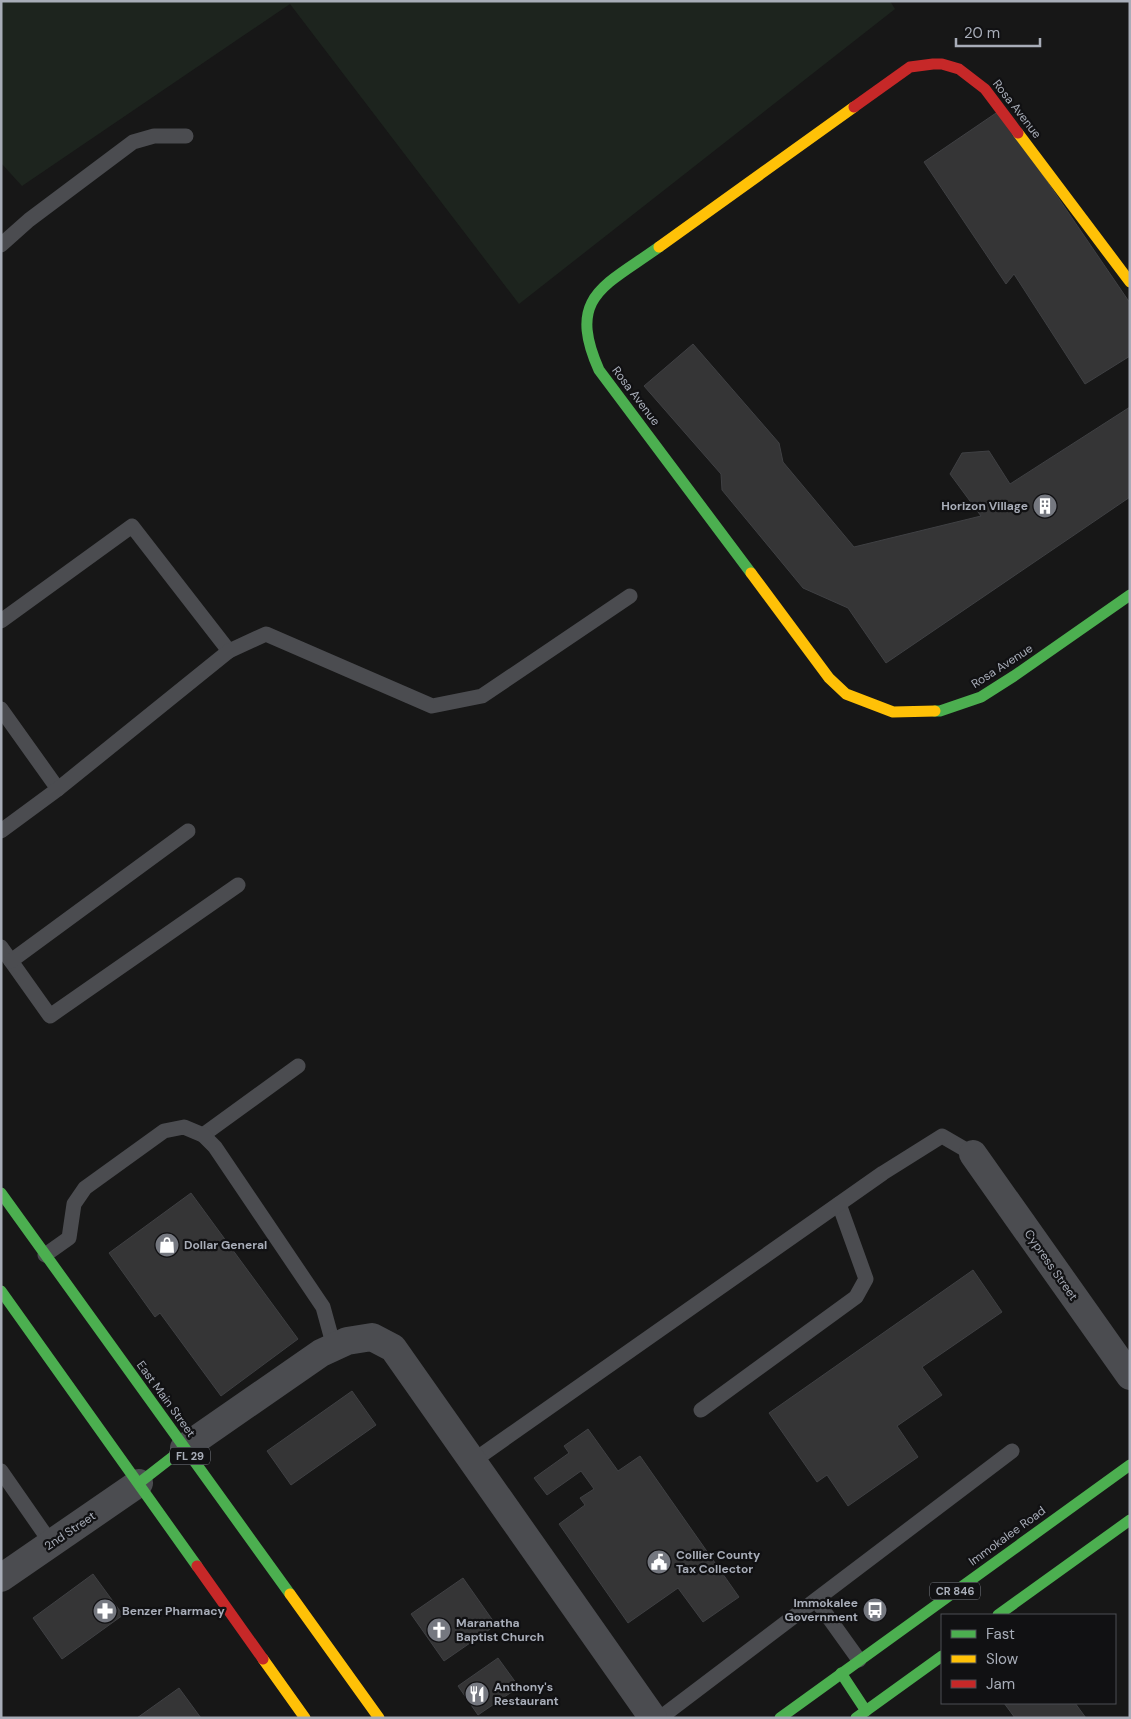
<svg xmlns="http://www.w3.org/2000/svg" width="1131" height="1719" font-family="'DM Sans',sans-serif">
  <rect width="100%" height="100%" fill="#171717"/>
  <polygon fill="#1d241e" points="1,1 890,1 895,9 519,304 290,4 22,186 1,163"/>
  <g fill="#353536" stroke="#3f4043">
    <polygon points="999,111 1130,303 1130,356 1085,384 1014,274 1006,284 924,162"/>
    <polygon points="693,344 779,443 783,462 854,547 981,516 950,474 962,453 989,451 1010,484 1130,407 1130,497 886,663 848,608 803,588 722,490 721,474 644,386"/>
    <polygon points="191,1193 298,1339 221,1396 160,1313 155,1317 109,1253"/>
    <polygon points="973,1270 1002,1312 922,1367 942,1395 897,1426 918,1457 848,1506 827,1475 817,1482 769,1413"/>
    <polygon points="352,1391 376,1425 291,1485 267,1451"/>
    <polygon points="588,1429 618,1471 640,1456 739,1597 703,1622 678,1588 628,1623 559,1524 585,1505 580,1498 594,1489 581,1471 547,1495 534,1478 569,1453 564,1446"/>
    <polygon points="93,1574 123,1615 62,1659 33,1618"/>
    <polygon points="463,1578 496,1625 444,1661 411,1614"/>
    <polygon points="498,1658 519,1687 478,1715 458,1686"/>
    <polygon points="179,1688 201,1718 137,1718"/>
    <polygon points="1004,1703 1075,1703 1086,1718 1015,1718"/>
  </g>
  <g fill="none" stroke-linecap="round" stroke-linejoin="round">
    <g stroke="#4b4c50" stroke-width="15">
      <polyline points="1,245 29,220 133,142 154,136 186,136"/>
      <polyline points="1,621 132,526 229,651"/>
      <polyline points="1,709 58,789"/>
      <polyline points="1,831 58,789 229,651 266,634 432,706 482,696 630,596"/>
      <polyline points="1,947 50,1016 238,885"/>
      <polyline points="11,961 188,831"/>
      <polyline points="203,1135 298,1066"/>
      <polyline points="45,1255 69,1238 74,1204 85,1188 164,1131 184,1127 203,1135 215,1147 323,1307 334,1347"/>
      <polyline points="701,1410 856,1297 866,1279 839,1204"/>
      <polyline points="473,1461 883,1173 942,1136 973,1154"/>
      <polyline points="1,1471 51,1543"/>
      <polyline points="816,1600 859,1660"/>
      <polyline points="660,1718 1012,1451"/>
    </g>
    <g stroke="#4b4c50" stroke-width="28">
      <polyline points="973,1154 1130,1376"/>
      <polyline points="184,1448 321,1353 347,1341 372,1337 393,1348 653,1718"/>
      <polyline points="1,1578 139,1483"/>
    </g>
    <g stroke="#4caf50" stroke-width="11">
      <path d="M659,247C605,286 566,296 599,370L751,573"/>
      <polyline points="935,711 940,711 981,697 1014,676 1130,595"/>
      <polyline points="1,1193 290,1594"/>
      <polyline points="1,1291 197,1566"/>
      <polyline points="139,1483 184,1448"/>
      <polyline points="998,1615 1130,1520"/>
      <polyline points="841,1673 866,1711"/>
      <polyline points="780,1718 1130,1465"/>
      <polyline points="856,1718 942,1656"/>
    </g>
    <g stroke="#ffc107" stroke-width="11">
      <polyline points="1018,133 1130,282"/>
      <polyline points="659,247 854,107"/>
      <polyline points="751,573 829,678 846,694 893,712 935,711"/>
      <polyline points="290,1594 379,1718"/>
      <polyline points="263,1659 305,1718"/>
    </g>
    <g stroke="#c62828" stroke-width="11">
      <polyline points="854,107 910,67 933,64 942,64 959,69 985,89 1018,133"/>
      <polyline points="197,1566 263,1659"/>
    </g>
  </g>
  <defs>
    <symbol id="building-disc" viewBox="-11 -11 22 22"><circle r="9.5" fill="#757880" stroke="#111113"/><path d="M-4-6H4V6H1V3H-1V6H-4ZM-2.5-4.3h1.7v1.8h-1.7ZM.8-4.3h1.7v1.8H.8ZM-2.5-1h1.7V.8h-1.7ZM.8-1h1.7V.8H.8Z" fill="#fff"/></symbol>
    <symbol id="shop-disc" viewBox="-11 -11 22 22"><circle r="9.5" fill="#757880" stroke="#111113"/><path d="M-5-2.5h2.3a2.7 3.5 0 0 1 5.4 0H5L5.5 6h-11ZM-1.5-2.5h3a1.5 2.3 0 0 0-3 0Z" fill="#fff"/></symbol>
    <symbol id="civic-disc" viewBox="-11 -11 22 22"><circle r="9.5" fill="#757880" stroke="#111113"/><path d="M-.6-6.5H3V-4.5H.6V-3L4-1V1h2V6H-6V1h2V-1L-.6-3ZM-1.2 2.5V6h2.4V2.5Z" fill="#fff"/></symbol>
    <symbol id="bus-disc" viewBox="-11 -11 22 22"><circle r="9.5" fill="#757880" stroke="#111113"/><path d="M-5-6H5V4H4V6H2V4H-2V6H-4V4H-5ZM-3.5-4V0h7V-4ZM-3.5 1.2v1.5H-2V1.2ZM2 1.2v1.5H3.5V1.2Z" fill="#fff"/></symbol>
    <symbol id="pharmacy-disc" viewBox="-11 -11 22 22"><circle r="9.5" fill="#757880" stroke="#111113"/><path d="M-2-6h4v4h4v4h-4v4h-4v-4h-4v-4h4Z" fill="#fff"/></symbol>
    <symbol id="church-disc" viewBox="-11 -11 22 22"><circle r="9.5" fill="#757880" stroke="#111113"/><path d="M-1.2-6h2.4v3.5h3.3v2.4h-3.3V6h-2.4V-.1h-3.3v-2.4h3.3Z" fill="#fff"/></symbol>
    <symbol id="restaurant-disc" viewBox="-11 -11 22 22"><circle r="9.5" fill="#757880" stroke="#111113"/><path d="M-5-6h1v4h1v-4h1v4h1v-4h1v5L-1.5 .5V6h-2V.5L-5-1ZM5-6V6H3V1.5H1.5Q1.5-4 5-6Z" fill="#fff"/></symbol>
  </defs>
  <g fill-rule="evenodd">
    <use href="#building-disc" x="1031" y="492" width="28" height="28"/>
    <use href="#shop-disc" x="153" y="1231" width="28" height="28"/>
    <use href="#civic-disc" x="645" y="1548" width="28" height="28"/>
    <use href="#bus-disc" x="861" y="1596" width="28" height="28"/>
    <use href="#pharmacy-disc" x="91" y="1597" width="28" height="28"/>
    <use href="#church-disc" x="425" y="1616" width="28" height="28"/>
    <use href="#restaurant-disc" x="463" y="1680" width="28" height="28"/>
  </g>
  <g text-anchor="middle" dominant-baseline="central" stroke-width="4.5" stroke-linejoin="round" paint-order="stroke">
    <g fill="#111113" stroke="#7b7e86" stroke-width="1">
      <rect x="170" y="1447.5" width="40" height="17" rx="4"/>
      <rect x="930" y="1582.5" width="50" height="17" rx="4"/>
    </g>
    <g font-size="11" font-weight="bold" fill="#a8adb8">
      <text x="190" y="1456">FL 29</text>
      <text x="955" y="1591">CR 846</text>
    </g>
    <g font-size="12" fill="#a8adb8" stroke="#111113">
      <text transform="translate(1017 109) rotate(52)">Rosa Avenue</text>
      <text transform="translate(636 396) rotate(53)">Rosa Avenue</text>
      <text transform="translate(1002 666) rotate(-33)">Rosa Avenue</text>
      <text transform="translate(1051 1265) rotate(55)">Cypress Street</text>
      <text transform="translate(166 1399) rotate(54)">East Main Street</text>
      <text transform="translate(70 1531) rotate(-34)">2nd Street</text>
      <text transform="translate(1007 1536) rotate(-36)">Immokalee Road</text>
    </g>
    <g font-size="12" font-weight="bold" fill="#a8adb8" stroke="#111113" text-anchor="start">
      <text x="1028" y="506" text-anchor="end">Horizon Village</text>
      <text x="184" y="1245">Dollar General</text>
      <text x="676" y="1555">Collier County<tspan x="676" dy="14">Tax Collector</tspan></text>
      <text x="858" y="1603" text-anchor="end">Immokalee<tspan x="858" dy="14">Government</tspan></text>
      <text x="122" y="1611">Benzer Pharmacy</text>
      <text x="456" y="1623">Maranatha<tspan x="456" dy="14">Baptist Church</tspan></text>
      <text x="494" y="1687">Anthony's<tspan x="494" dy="14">Restaurant</tspan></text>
    </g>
  </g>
  <rect width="1131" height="1719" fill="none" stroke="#a8adb8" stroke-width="5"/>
  <rect x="941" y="1614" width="175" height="90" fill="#111113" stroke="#4d4f55"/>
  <rect x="951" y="1630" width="25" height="8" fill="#4caf50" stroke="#4d4f55"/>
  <text x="986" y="1639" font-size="15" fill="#a8adb8">Fast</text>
  <rect x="951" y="1655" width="25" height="8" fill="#ffc107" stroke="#4d4f55"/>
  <text x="986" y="1664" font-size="15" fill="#a8adb8">Slow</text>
  <rect x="951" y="1680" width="25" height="8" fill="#c62828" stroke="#4d4f55"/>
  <text x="986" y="1689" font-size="15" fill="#a8adb8">Jam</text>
  <path d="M956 38v8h84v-8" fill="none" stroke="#a8adb8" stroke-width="2.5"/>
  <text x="964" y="38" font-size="15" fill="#a8adb8" stroke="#111113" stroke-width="4" paint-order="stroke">20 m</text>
</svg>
